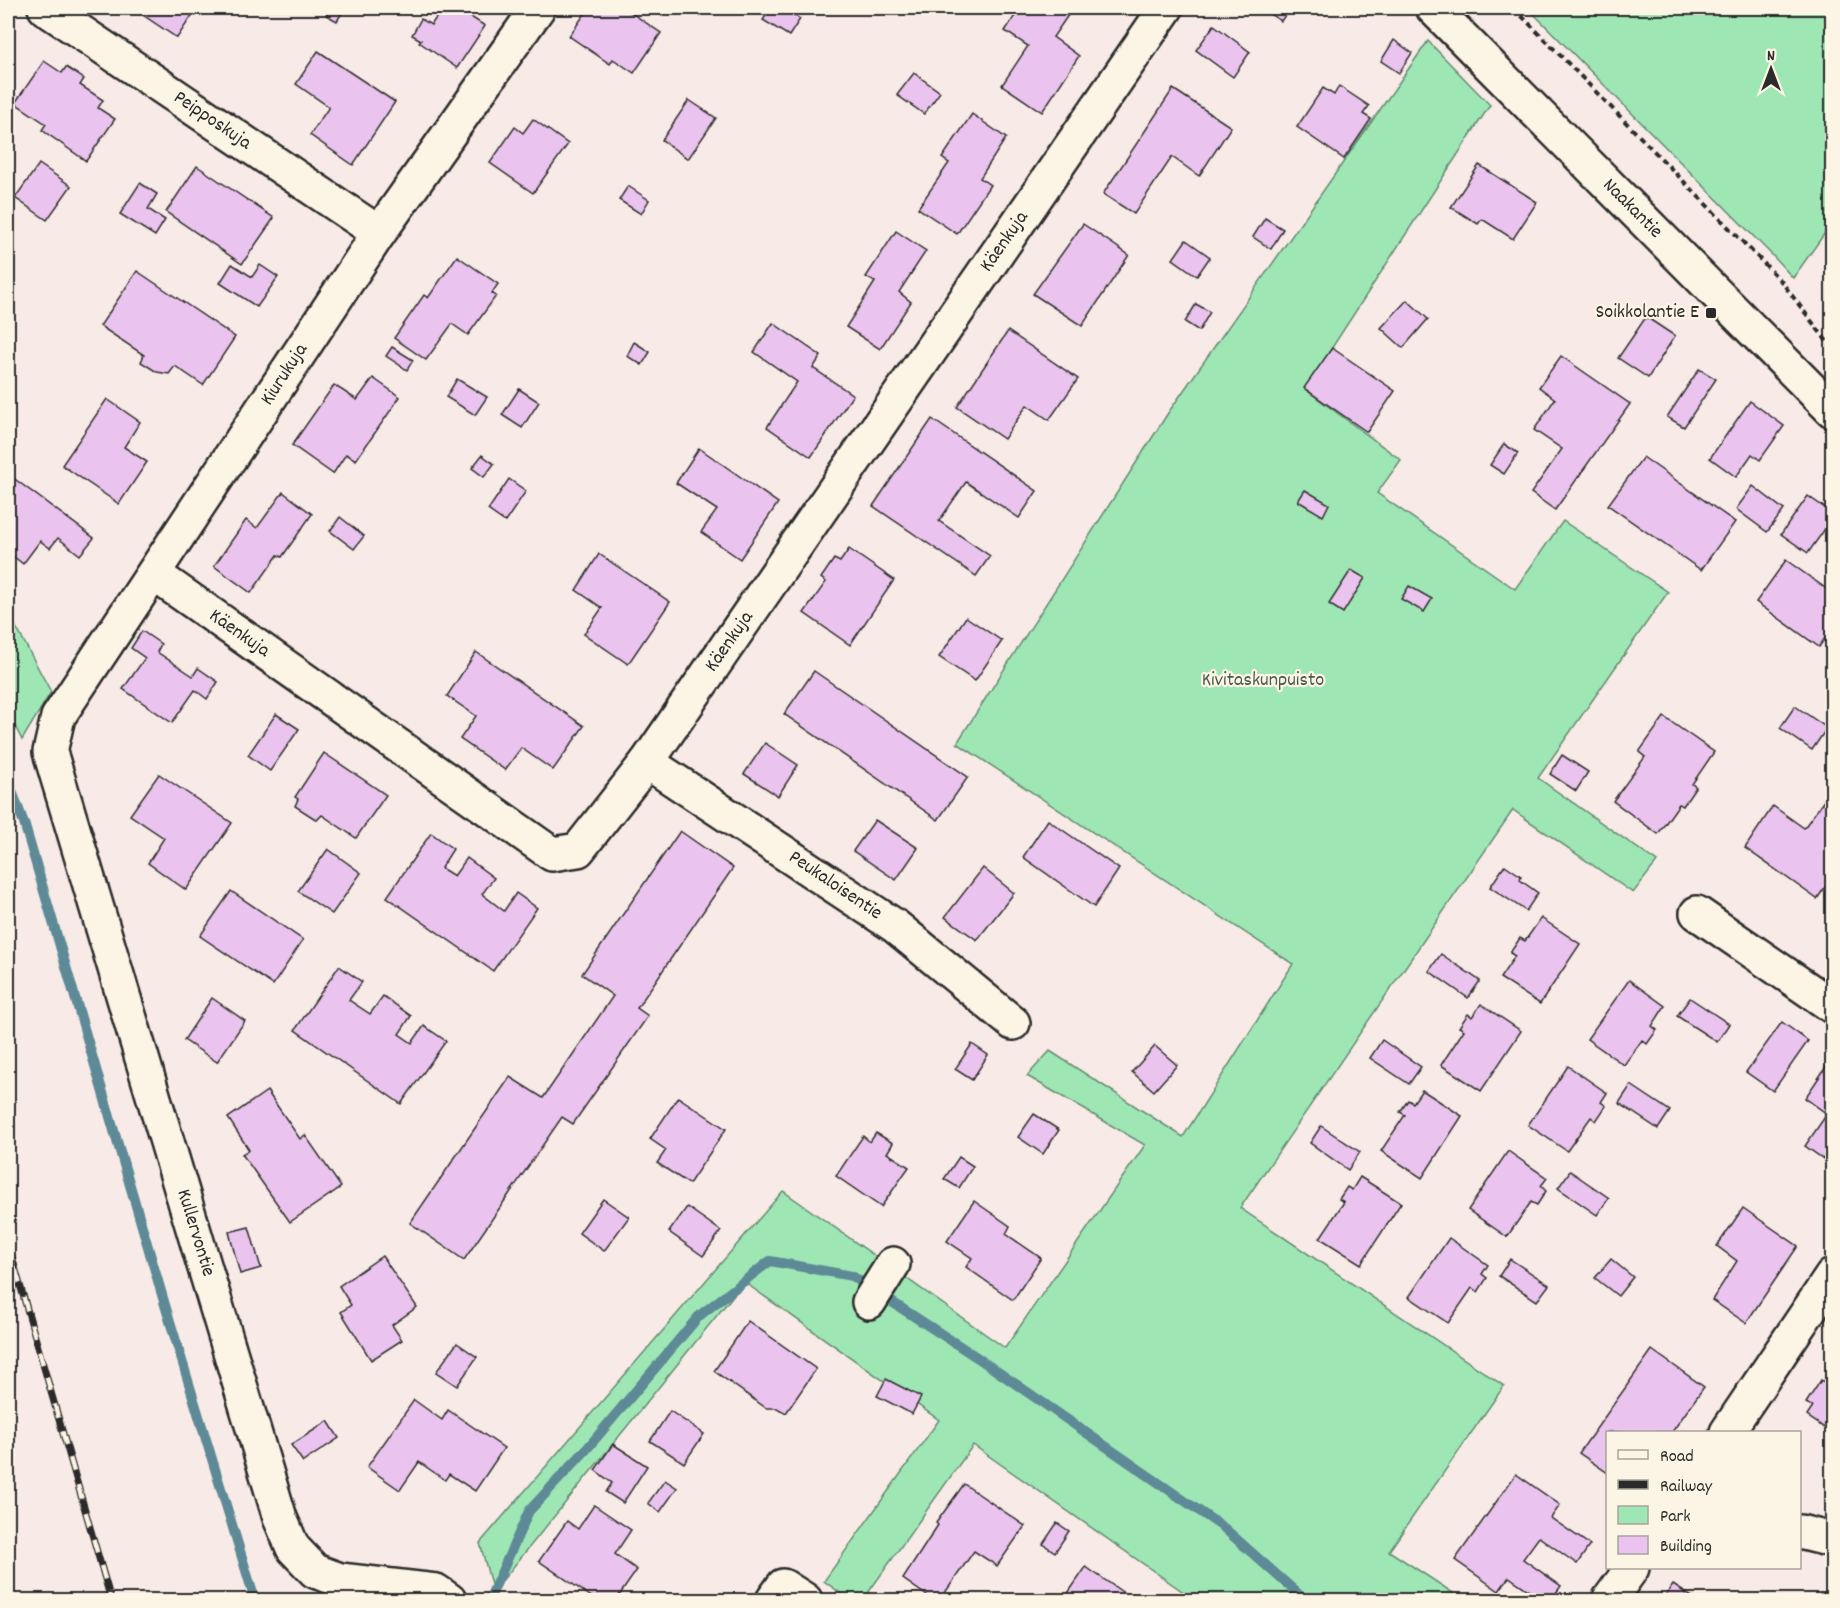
<svg xmlns="http://www.w3.org/2000/svg" width="1840" height="1608" font-family="Dekko,sans-serif">
  <rect width="100%" height="100%" fill="#f8ebe7"/>
  <filter id="ink" filterUnits="userSpaceOnUse"><feTurbulence type="fractalNoise" baseFrequency=".0167" numOctaves="2"/><feDisplacementMap in="SourceGraphic" scale="12" xChannelSelector="R" yChannelSelector="G"/><feConvolveMatrix kernelMatrix="1 2 1 2 8 2 1 2 1" color-interpolation-filters="sRGB"/></filter>
  <g filter="url(#ink)">
    <g fill="#9ee7b5" stroke="#648970" stroke-width="1.5">
      <polygon points="1528,8 1832,8 1832,223 1793,278 1772,255"/>
      <polygon points="1428,41 1490,105 1305,389 1401,460 1377,493 1515,589 1563,521 1668,592 1538,778 1657,862 1633,893 1513,810 1240,1208 1504,1386 1389,1551 1464,1600 1195,1600 973,1445 863,1600 850,1600 824,1581 939,1420 744,1282 493,1592 480,1543 783,1191 1005,1348 1145,1145 1027,1076 1050,1051 1183,1137 1293,964 957,743 1168,413"/>
      <polygon points="8,612 51,692 22,740 8,712"/>
    </g>
    <g fill="none" stroke-linecap="round" stroke-linejoin="round">
      <g stroke="#5d8a96" stroke-width="10">
        <polyline points="8,780 24,823 165,1305 255,1600"/>
        <polyline points="489,1600 529,1511 585,1451 699,1316 770,1261 852,1276 978,1358 1224,1528 1305,1600"/>
      </g>
    </g>
    <g fill="#eac4ee" stroke="#2b2b2b" stroke-width="1.5">
      <polygon points="139,8 197,8 177,38 137,11"/>
      <polygon points="331,8 345,8 337,21 326,15"/>
      <polygon points="443,8 457,8 485,26 457,68 419,42 421,40 412,35 421,19 431,25"/>
      <polygon points="589,8 624,8 661,33 634,73 613,59 610,64 569,36"/>
      <polygon points="771,8 782,8 800,19 789,36 763,20"/>
      <polygon points="1020,8 1073,8 1053,37 1079,56 1042,112 1002,85 1028,46 1005,31"/>
      <polygon points="1260,8 1290,8 1281,21"/>
      <polygon points="1214,25 1250,52 1233,77 1196,50"/>
      <polygon points="1394,40 1412,53 1399,73 1381,61"/>
      <polygon points="318,51 395,102 353,165 310,135 329,107 296,84"/>
      <polygon points="44,61 62,73 66,67 84,79 80,85 103,100 98,108 115,119 86,161 42,130 46,124 15,103"/>
      <polygon points="914,73 940,92 924,114 897,95"/>
      <polygon points="1339,86 1369,106 1363,114 1371,119 1344,159 1297,127 1323,88 1334,95"/>
      <polygon points="1173,89 1231,127 1199,176 1172,157 1134,214 1103,194"/>
      <polygon points="689,100 716,118 688,159 662,140"/>
      <polygon points="972,114 1006,138 980,178 990,185 957,234 918,208 949,163 942,158"/>
      <polygon points="533,119 568,144 533,193 490,163 515,127 523,133"/>
      <polygon points="39,164 71,186 47,220 15,198"/>
      <polygon points="1479,165 1537,202 1513,239 1482,219 1478,224 1451,207"/>
      <polygon points="197,166 274,218 242,264 166,212"/>
      <polygon points="140,183 157,194 148,209 165,220 155,236 120,214"/>
      <polygon points="628,186 649,200 641,214 619,200"/>
      <polygon points="1265,218 1283,229 1271,249 1253,237"/>
      <polygon points="1083,224 1129,255 1082,326 1033,294"/>
      <polygon points="896,231 926,251 899,292 911,302 880,349 846,327 875,282 866,277"/>
      <polygon points="1186,240 1210,257 1197,276 1173,259"/>
      <polygon points="457,256 498,284 492,293 496,296 468,335 452,324 426,360 394,338 424,295 428,298"/>
      <polygon points="232,264 252,277 260,265 278,277 257,307 220,283"/>
      <polygon points="137,271 235,337 203,385 175,366 169,374 157,372 141,362 144,355 100,326"/>
      <polygon points="1407,300 1428,319 1403,348 1381,328"/>
      <polygon points="1196,304 1210,312 1199,331 1185,322"/>
      <polygon points="1646,317 1675,336 1648,378 1618,358"/>
      <polygon points="773,323 821,356 813,368 853,395 811,457 767,427 797,382 754,352"/>
      <polygon points="1008,331 1078,379 1049,420 1027,405 1004,439 957,407"/>
      <polygon points="634,342 650,352 642,365 627,356"/>
      <polygon points="392,347 413,360 407,370 386,356"/>
      <polygon points="1332,348 1395,391 1367,432 1304,388"/>
      <polygon points="1561,356 1630,404 1555,510 1531,493 1562,449 1534,430 1555,399 1539,387"/>
      <polygon points="1699,369 1716,379 1684,427 1667,417"/>
      <polygon points="373,378 400,397 356,460 346,454 333,474 292,445 334,385 357,400"/>
      <polygon points="457,379 487,397 475,415 446,397"/>
      <polygon points="519,389 539,402 522,428 502,415"/>
      <polygon points="107,399 140,422 124,447 147,462 119,504 62,465"/>
      <polygon points="1750,401 1784,426 1760,460 1752,454 1736,477 1710,458"/>
      <polygon points="932,419 1037,491 1019,518 966,482 939,521 990,556 976,576 873,506"/>
      <polygon points="1504,444 1518,453 1504,474 1490,465"/>
      <polygon points="699,448 778,503 740,559 701,532 717,510 676,483"/>
      <polygon points="482,455 494,464 484,477 472,468"/>
      <polygon points="1643,457 1735,522 1701,570 1608,505"/>
      <polygon points="8,474 94,538 80,555 58,538 50,548 40,541 23,564 8,552"/>
      <polygon points="509,479 526,491 505,522 488,510"/>
      <polygon points="1753,486 1784,510 1767,532 1736,509"/>
      <polygon points="1305,490 1329,504 1323,516 1298,501"/>
      <polygon points="283,492 312,514 282,557 278,555 251,593 214,566 246,520 257,528"/>
      <polygon points="1808,496 1832,513 1832,519 1808,553 1781,534"/>
      <polygon points="340,517 364,536 354,549 330,531"/>
      <polygon points="849,549 894,580 850,645 804,613 826,582 821,578 834,559 840,562"/>
      <polygon points="599,554 670,602 628,664 584,634 602,608 576,590"/>
      <polygon points="1786,560 1832,593 1832,628 1819,647 1756,602"/>
      <polygon points="1351,570 1365,578 1343,613 1329,604"/>
      <polygon points="1409,586 1432,599 1424,612 1401,599"/>
      <polygon points="966,617 1002,641 975,681 939,657"/>
      <polygon points="142,631 161,644 157,652 193,676 198,668 218,682 207,699 195,690 172,723 123,689 145,658 131,648"/>
      <polygon points="476,652 584,726 553,770 521,748 505,770 460,739 476,716 447,696"/>
      <polygon points="814,671 968,777 938,820 784,714"/>
      <polygon points="1795,706 1827,728 1812,750 1780,728"/>
      <polygon points="276,714 299,729 270,771 248,755"/>
      <polygon points="1664,717 1714,752 1692,784 1696,787 1683,806 1679,804 1658,834 1613,801 1645,757 1639,752"/>
      <polygon points="765,743 798,765 778,796 744,774"/>
      <polygon points="324,753 386,795 356,838 322,815 317,820 295,806 298,799 295,797"/>
      <polygon points="1562,755 1588,772 1576,791 1550,774"/>
      <polygon points="159,774 232,823 186,890 148,863 164,838 130,815"/>
      <polygon points="1825,799 1832,804 1832,877 1817,899 1745,848 1773,806 1804,828"/>
      <polygon points="875,820 918,848 896,880 853,851"/>
      <polygon points="1048,820 1119,869 1094,907 1023,857"/>
      <polygon points="680,831 733,868 637,1008 648,1016 573,1124 562,1117 464,1260 410,1223 510,1077 543,1098 613,996 582,974"/>
      <polygon points="431,833 453,849 441,868 454,876 467,858 494,878 482,894 504,911 516,893 537,908 493,971 387,897"/>
      <polygon points="328,849 361,873 332,914 298,891"/>
      <polygon points="1505,865 1521,876 1520,880 1538,893 1526,911 1490,887"/>
      <polygon points="983,868 1014,893 977,940 945,917"/>
      <polygon points="231,891 303,940 273,985 200,936"/>
      <polygon points="1541,918 1580,944 1540,1004 1500,978 1515,956 1510,953 1520,938 1525,941"/>
      <polygon points="1441,954 1480,981 1468,998 1429,971"/>
      <polygon points="339,966 362,982 349,1000 370,1014 383,996 411,1016 399,1034 412,1043 424,1026 446,1041 401,1104 295,1030"/>
      <polygon points="1629,980 1665,1006 1652,1026 1657,1030 1647,1044 1642,1040 1624,1065 1587,1039"/>
      <polygon points="212,998 245,1021 217,1062 184,1040"/>
      <polygon points="1690,998 1729,1024 1717,1042 1677,1016"/>
      <polygon points="1481,1004 1521,1031 1481,1091 1441,1065 1464,1030 1459,1027 1468,1014 1472,1017"/>
      <polygon points="1782,1022 1808,1041 1773,1091 1746,1072"/>
      <polygon points="1382,1040 1421,1067 1409,1084 1370,1058"/>
      <polygon points="972,1044 988,1055 972,1080 955,1069"/>
      <polygon points="1155,1046 1177,1065 1154,1091 1132,1072"/>
      <polygon points="1832,1058 1832,1165 1805,1146 1827,1114 1805,1098"/>
      <polygon points="1568,1066 1607,1093 1601,1102 1606,1106 1596,1121 1591,1117 1567,1151 1528,1125"/>
      <polygon points="1631,1085 1670,1111 1658,1129 1619,1103"/>
      <polygon points="1422,1090 1462,1116 1422,1178 1381,1151 1405,1115 1400,1112 1408,1100 1413,1103"/>
      <polygon points="267,1091 300,1139 305,1135 341,1187 290,1222 242,1154 249,1150 228,1118"/>
      <polygon points="678,1097 726,1129 689,1184 657,1163 666,1150 650,1139"/>
      <polygon points="1034,1114 1059,1130 1043,1154 1018,1137"/>
      <polygon points="1321,1126 1360,1152 1348,1170 1310,1143"/>
      <polygon points="876,1133 893,1143 887,1153 909,1167 881,1207 836,1176 863,1136 870,1142"/>
      <polygon points="1508,1151 1547,1178 1541,1186 1546,1191 1537,1205 1531,1202 1507,1237 1468,1210"/>
      <polygon points="959,1157 973,1166 959,1188 944,1179"/>
      <polygon points="1570,1171 1609,1198 1597,1215 1558,1188"/>
      <polygon points="1360,1177 1401,1203 1361,1264 1320,1238 1344,1202 1339,1199 1347,1187 1352,1190"/>
      <polygon points="603,1199 629,1217 604,1251 579,1233"/>
      <polygon points="974,1201 1010,1226 1006,1234 1041,1258 1013,1300 966,1267 972,1258 947,1241"/>
      <polygon points="687,1207 721,1231 703,1256 669,1232"/>
      <polygon points="1743,1208 1798,1246 1746,1323 1712,1300 1737,1261 1717,1246"/>
      <polygon points="249,1227 261,1268 240,1274 229,1232"/>
      <polygon points="1449,1238 1488,1265 1482,1274 1487,1278 1478,1292 1472,1288 1448,1323 1409,1297"/>
      <polygon points="382,1256 417,1307 392,1325 402,1340 371,1360 341,1312 351,1305 339,1286"/>
      <polygon points="1510,1259 1549,1285 1537,1301 1499,1276"/>
      <polygon points="1611,1259 1633,1277 1618,1296 1595,1278"/>
      <polygon points="748,1321 816,1369 786,1413 777,1408 766,1408 714,1371"/>
      <polygon points="457,1343 477,1357 457,1386 436,1372"/>
      <polygon points="1652,1350 1704,1387 1672,1432 1608,1432 1608,1473 1579,1453"/>
      <polygon points="886,1379 921,1397 912,1414 877,1396"/>
      <polygon points="1832,1379 1832,1433 1807,1416 1813,1407 1806,1403 1821,1380 1829,1385"/>
      <polygon points="414,1400 442,1420 448,1410 504,1448 475,1491 449,1474 445,1480 419,1462 400,1490 367,1467"/>
      <polygon points="670,1411 704,1434 684,1463 650,1441"/>
      <polygon points="328,1421 339,1438 303,1462 291,1445"/>
      <polygon points="613,1444 647,1466 623,1503 606,1492 612,1483 595,1470"/>
      <polygon points="1516,1474 1560,1505 1551,1518 1590,1545 1577,1564 1539,1537 1523,1559 1561,1586 1551,1600 1543,1600 1509,1577 1499,1591 1455,1560"/>
      <polygon points="665,1480 677,1488 660,1512 648,1503"/>
      <polygon points="964,1484 1025,1526 997,1566 974,1551 940,1600 933,1600 903,1579 938,1525 936,1523"/>
      <polygon points="594,1505 631,1530 615,1554 637,1570 616,1600 596,1600 539,1561 567,1521 578,1529"/>
      <polygon points="1057,1523 1069,1531 1055,1552 1043,1544"/>
      <polygon points="1086,1567 1134,1600 1051,1600 1056,1594 1064,1599"/>
      <polygon points="1673,1585 1697,1600 1663,1600"/>
    </g>
    <g fill="none" stroke-linecap="round" stroke-linejoin="round">
      <defs>
        <g id="minor">
          <polyline points="45,8 379,233"/>
          <polyline points="1433,8 1832,410"/>
          <polyline points="154,574 552,854 578,850 647,762 1166,8"/>
          <polyline points="647,762 895,926 1013,1023"/>
          <polyline points="1697,913 1832,1006"/>
          <polyline points="869,1302 893,1264"/>
          <polyline points="1727,1432 1832,1276"/>
          <polyline points="1800,1532 1832,1540"/>
          <polyline points="449,1600 436,1591 340,1580 315,1571 293,1548 280,1518 50,752 58,717 379,233 538,8"/>
          <polyline points="773,1600 783,1586 805,1600"/>
          <polyline points="1609,1600 1632,1568"/>
        </g>
      </defs>
      <use href="#minor" stroke="#2b2b2b" stroke-width="38"/>
      <polyline stroke="#2b2b2b" stroke-width="4" stroke-dasharray="6 4.5" stroke-linecap="butt" points="1514,8 1781,281 1832,348"/>
      <use href="#minor" stroke="#fcf5e5" stroke-width="33"/>
      <defs>
        <polyline id="rail" points="8,1243 111,1600"/>
      </defs>
      <use href="#rail" stroke="#2b2b2b" stroke-width="7"/>
      <use href="#rail" stroke="#fcf5e5" stroke-width="4.5" stroke-dasharray="14" stroke-linecap="butt"/>
    </g>
  </g>
  <rect fill="#2b2b2b" stroke="#fcf5e5" stroke-width="2" x="1705" y="307" width="12" height="12" rx="3"/>
  <g text-anchor="middle" dominant-baseline="central" stroke-width="4.5" stroke-linejoin="round" paint-order="stroke">
    <g font-size="20" fill="#2b2b2b" stroke="#fcf5e5">
      <text transform="translate(212 121) rotate(34)">Peipposkuja</text>
      <text transform="translate(1632 209) rotate(45)">Naakantie</text>
      <text transform="translate(1005 242) rotate(-55)">Käenkuja</text>
      <text transform="translate(285 375) rotate(-57)">Kiurukuja</text>
      <text transform="translate(239 634) rotate(35)">Käenkuja</text>
      <text transform="translate(730 642) rotate(-55)">Käenkuja</text>
      <text transform="translate(835 886) rotate(34)">Peukaloisentie</text>
      <text transform="translate(195 1233) rotate(73)">Kullervontie</text>
    </g>
    <g font-size="20" fill="#2b2b2b" stroke="#fcf5e5" text-anchor="end">
      <text x="1699" y="313">Soikkolantie E</text>
    </g>
    <g font-size="20" fill="#485a4e" stroke="#fcf5e5">
      <text x="1263" y="681">Kivitaskunpuisto</text>
    </g>
  </g>
  <rect width="1840" height="1608" fill="none" stroke="#fcf5e5" stroke-width="30"/>
  <rect x="15" y="15" width="1810" height="1578" fill="none" stroke="#2b2b2b" stroke-width="2" filter="url(#ink)"/>
  <rect x="1606" y="1431" width="195" height="138" fill="#fcf5e5" stroke="#a8a49b" stroke-width="1.5"/>
  <rect x="1618" y="1450" width="30" height="9" fill="#fcf5e5" stroke="#a8a49b" stroke-width="1.5"/>
  <text x="1660" y="1461" font-size="18" fill="#2b2b2b">Road</text>
  <rect x="1618" y="1480" width="30" height="9" fill="#2b2b2b" stroke="#a8a49b" stroke-width="1.5"/>
  <text x="1660" y="1491" font-size="18" fill="#2b2b2b">Railway</text>
  <rect x="1618" y="1506" width="30" height="18" fill="#9ee7b5" stroke="#a8a49b" stroke-width="1.5"/>
  <text x="1660" y="1521" font-size="18" fill="#2b2b2b">Park</text>
  <rect x="1618" y="1536" width="30" height="18" fill="#eac4ee" stroke="#a8a49b" stroke-width="1.5"/>
  <text x="1660" y="1551" font-size="18" fill="#2b2b2b">Building</text>
  <g transform="translate(1771 69)" stroke="#fcf5e5" stroke-width="4.5" paint-order="stroke">
  <path d="M0-4.5L10 22L0 15L-10 22Z" fill="#2b2b2b"/>
  <text y="-9" font-size="16" font-weight="bold" text-anchor="middle" fill="#2b2b2b">N</text>
  </g>
</svg>
